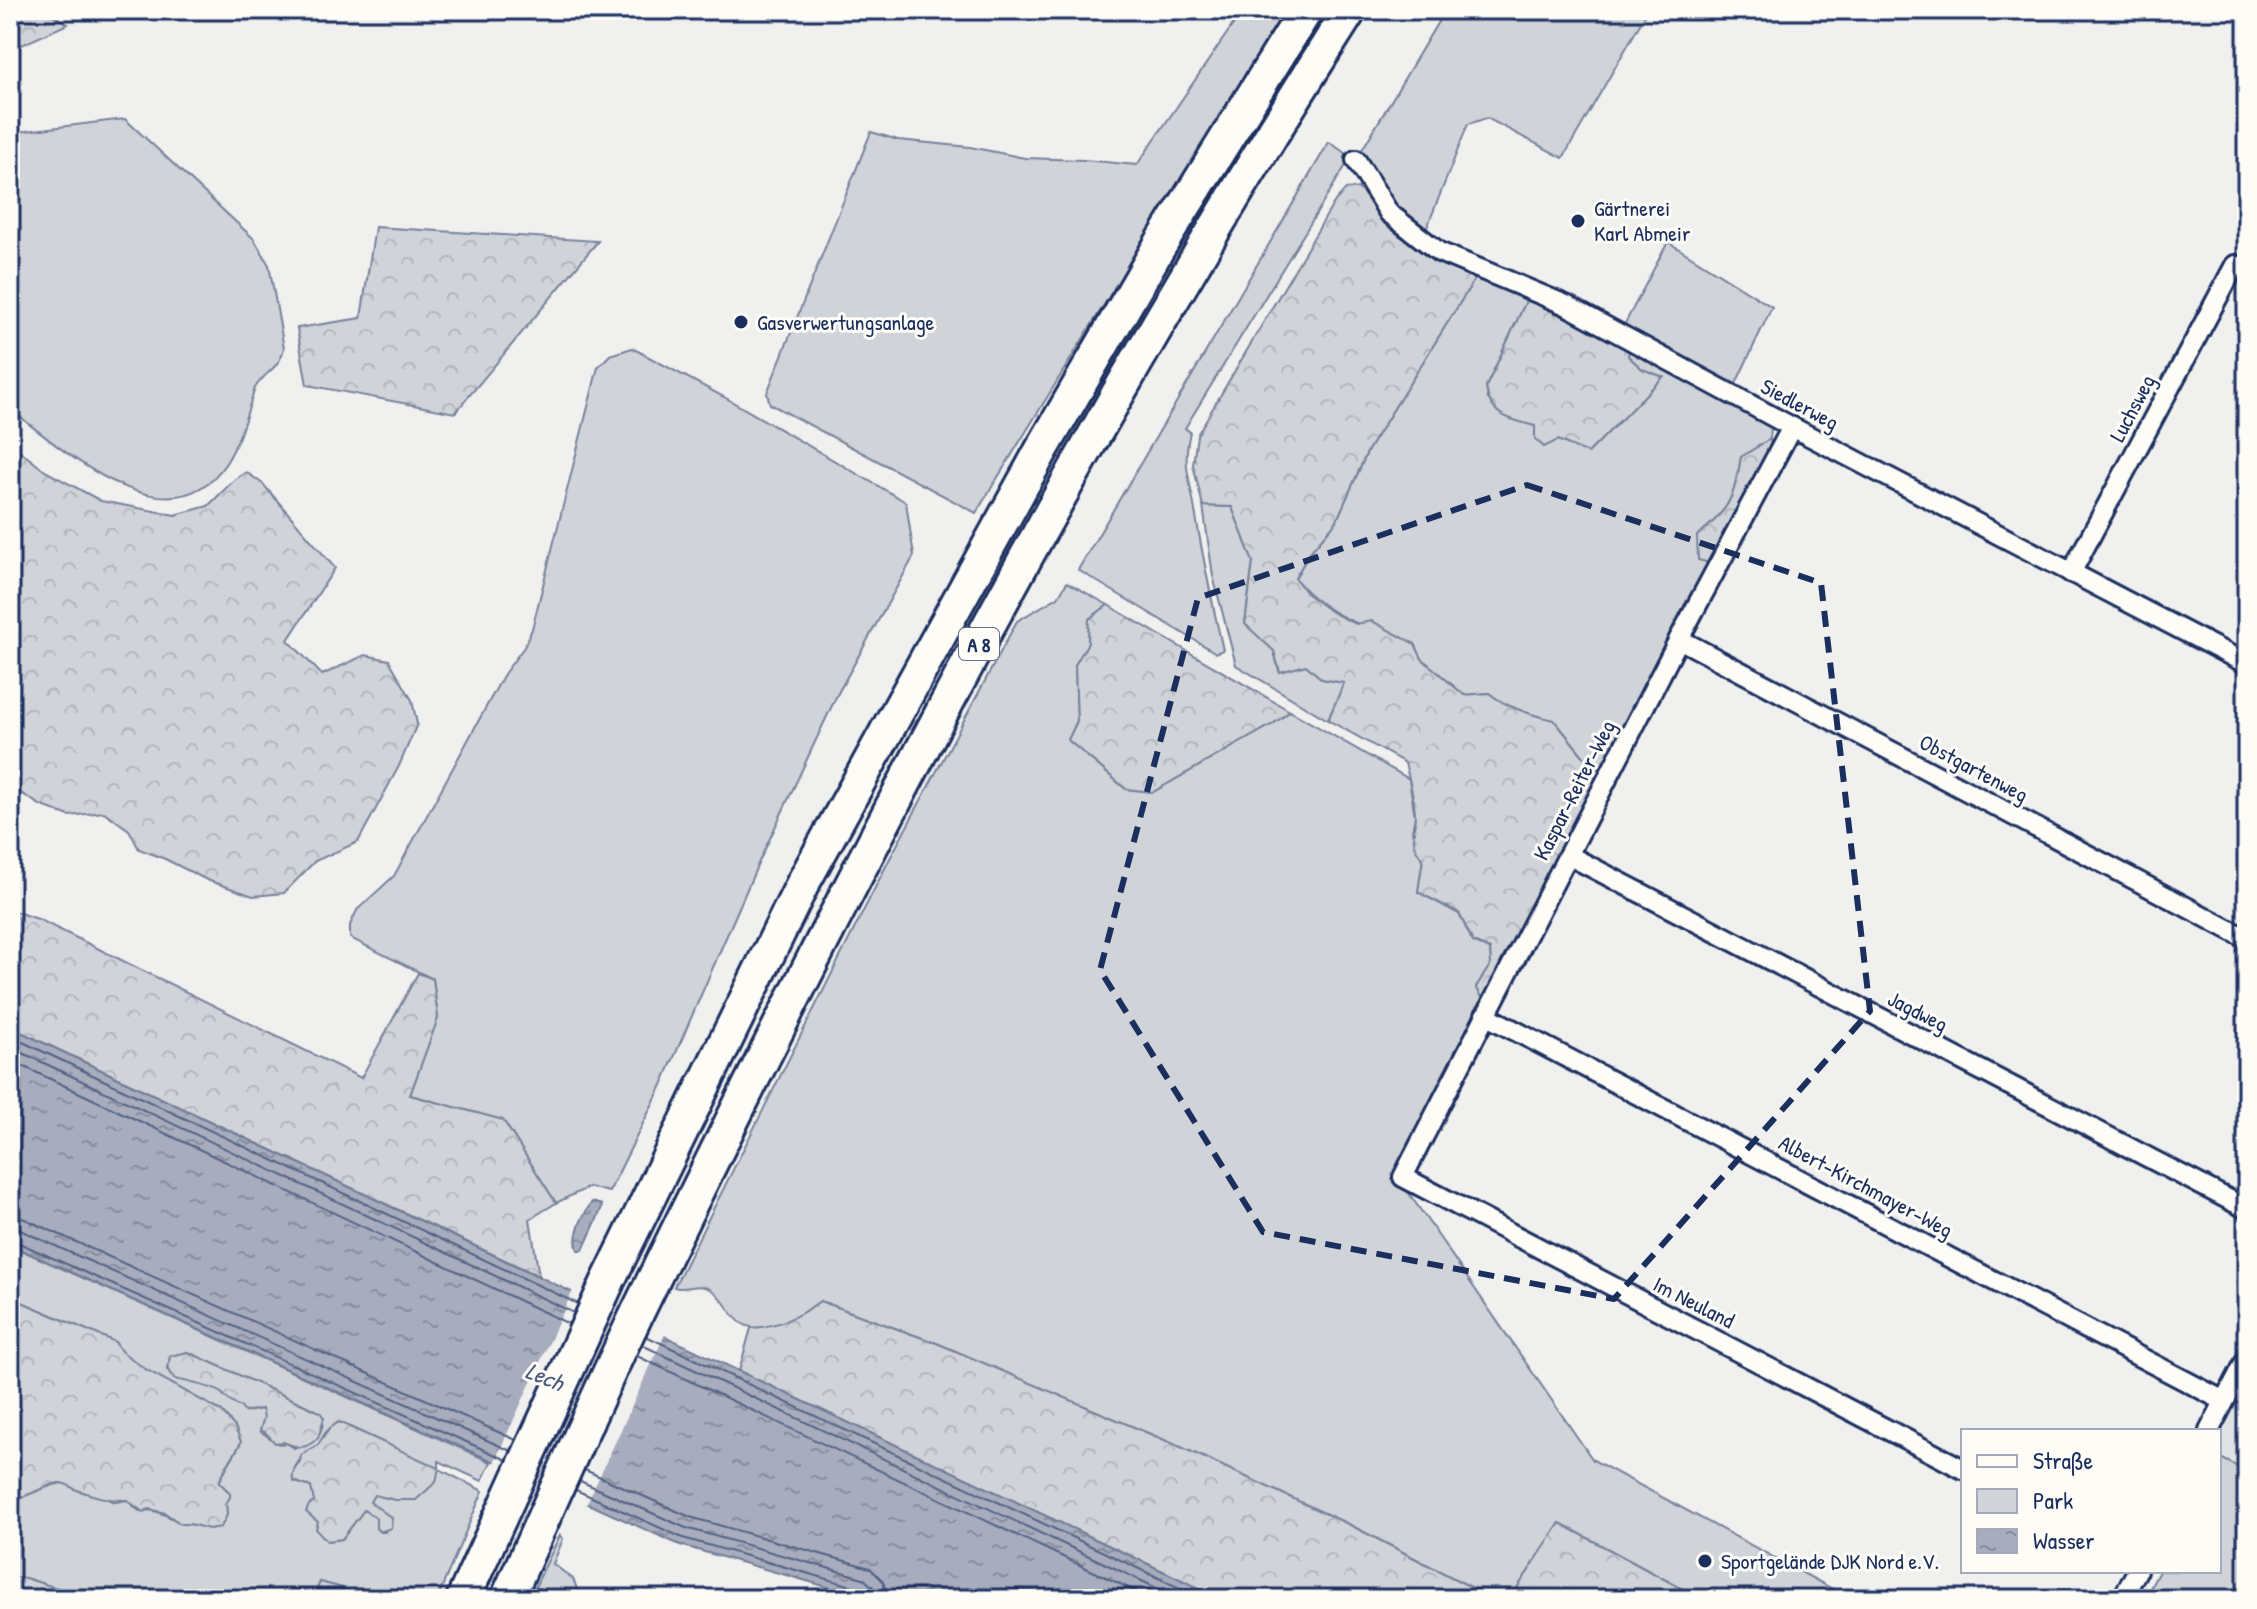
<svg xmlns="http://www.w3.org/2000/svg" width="2257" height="1609" font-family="'Patrick Hand',sans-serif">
  <defs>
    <pattern id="forest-crowns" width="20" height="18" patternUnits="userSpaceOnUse" patternTransform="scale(2)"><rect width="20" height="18" fill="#d0d3d8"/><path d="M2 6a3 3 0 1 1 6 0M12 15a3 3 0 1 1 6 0" fill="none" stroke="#b2b5bc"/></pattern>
    <pattern id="water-ripples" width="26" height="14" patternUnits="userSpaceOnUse" patternTransform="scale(2)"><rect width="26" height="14" fill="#a7adbd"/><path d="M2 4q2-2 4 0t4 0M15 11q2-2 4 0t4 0" fill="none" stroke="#878d9d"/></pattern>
  </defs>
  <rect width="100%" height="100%" fill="#f0f0ee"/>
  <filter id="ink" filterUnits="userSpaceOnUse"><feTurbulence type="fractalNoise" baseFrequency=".0125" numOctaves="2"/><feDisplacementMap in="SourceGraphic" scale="16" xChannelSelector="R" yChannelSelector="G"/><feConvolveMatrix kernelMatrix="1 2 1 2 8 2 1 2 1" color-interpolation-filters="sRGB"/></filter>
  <g filter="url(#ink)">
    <polygon fill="#e0e2e3" points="2247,1380 2247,1472 2219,1457 2219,1433"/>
    <g fill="#d0d3d8" stroke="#76819b" stroke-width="2" fill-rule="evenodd">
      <polygon points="1243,10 1285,10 976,513 770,404 767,393 871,132 898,140 970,147 1025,158 1084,160 1137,165"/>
      <polygon points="1445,10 1648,10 1563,158 1487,118 1468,124 1422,240 1356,160"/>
      <path d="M125,119L254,239L269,265L284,348C279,370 266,370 255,388C247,412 240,441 226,463C169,548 63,450 10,409V127L17,132Z"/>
      <path d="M1329,142L1351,157L1185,428L1190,432C1182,466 1190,478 1195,511C1203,558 1212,603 1223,650L1216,653L1078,570Z"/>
      <polygon points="1668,242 1772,307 1732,392 1622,329"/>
      <path d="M1476,277L1527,299L1486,387L1488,399L1558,440L1588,453L1663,377L1642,369L1628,356L1629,348L1669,368L1771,428L1770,439L1741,457C1735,496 1729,511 1697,536L1710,563L1602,770L1588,762L1554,720L1534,716L1500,702L1489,693L1464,695L1422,659L1415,644C1370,629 1325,617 1295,578L1310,552L1336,522L1368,450Z"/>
      <polygon points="632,348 724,397 906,502 914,556 837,695 757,866 662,1085 609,1192 589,1187 556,1203 503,1120 410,1095 438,1018 433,979 350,938 350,925 357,910 394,876 504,674 524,647 532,629 598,367 610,355"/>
      <polygon points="1203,506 1232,507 1253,562 1245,623 1274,651 1279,671 1306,665 1322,679 1344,683 1328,720 1236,665 1213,576"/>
      <path d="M1067,582L1108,605L1089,619L1088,643L1075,665L1077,721L1068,740L1126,789L1153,792L1273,724L1290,711L1409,779L1415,816L1412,831L1423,859L1418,892L1459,914L1473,942L1490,949L1491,964L1476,987L1484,1000L1397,1176L1593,1460L1851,1599H1701L1560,1523L1510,1599H1494L1350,1525L1183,1448L939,1344L820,1301C801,1316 755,1343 735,1317C726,1307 722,1296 710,1289C696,1282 686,1291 674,1287L888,862L1017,621L1058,597Z"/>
      <path d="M10,1245L491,1462L482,1481L439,1461V1469L483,1491L437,1599H398L381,1593L363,1599L342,1588L320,1582L313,1599H91L25,1578L10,1577V1500C29,1498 46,1484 64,1483L116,1502L127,1500L139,1511C162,1506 173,1525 195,1525C205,1525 217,1518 227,1515L226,1503L230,1497V1493L219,1483C225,1467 234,1457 241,1442L235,1427L221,1411L145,1370L121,1351L115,1342L10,1297ZM188,1352L316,1410L323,1424L318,1438L294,1448L287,1443L279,1444L260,1431L264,1417L263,1409L245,1412L242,1407C231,1404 228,1397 220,1391C211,1386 185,1380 174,1379L168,1370L170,1356ZM339,1422L438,1469L416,1500H395L374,1494L369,1501L385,1532H380L376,1528V1518L364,1510L342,1539L327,1541L319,1522L312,1517L315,1502L311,1487L293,1481L295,1467L305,1452L318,1445L326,1432Z"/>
      <polygon points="2219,1457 2247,1472 2247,1599 2136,1599 2140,1590 2148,1592 2159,1571 2219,1571"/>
      <polygon points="560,1535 563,1539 553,1564 573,1579 581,1599 554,1599 555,1596 535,1587"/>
    </g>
    <g fill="url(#forest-crowns)" stroke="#76819b" stroke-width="2">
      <polygon points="10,10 44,10 68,24 22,45 10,38"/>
      <path d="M1358,188L1400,236L1437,258L1476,277L1368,450L1336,522L1310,552L1295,578L1306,593L1333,613L1356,624L1372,621L1415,644L1422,659L1464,695L1489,693C1507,708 1531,715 1554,720L1588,762L1602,770L1484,1000L1476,987L1491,964L1490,949L1473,942L1459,913L1418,892L1423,859C1409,845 1415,833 1415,816C1415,799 1409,779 1405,763L1328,720L1344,683L1322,679L1306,665L1280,672L1274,651L1245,624L1253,562L1232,507L1203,506L1193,465L1197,435L1335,201L1345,190Z"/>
      <polygon points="375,227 598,241 455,413 307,385 297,328 361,318"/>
      <path d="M1527,299L1629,348L1628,356L1642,369L1663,377L1588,453L1558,440L1544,447L1535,439V426C1509,419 1490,417 1486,387Z"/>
      <path d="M1770,439L1771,447L1710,563L1698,560L1697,536C1729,511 1735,496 1741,457Z"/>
      <polygon points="10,443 45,471 101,501 175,515 208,506 233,481 246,472 263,484 335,568 288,640 322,675 365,655 389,660 412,700 417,724 399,766 358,842 315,861 284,893 253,896 207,880 165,859 139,849 129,830 104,812 69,816 40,805 10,786"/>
      <polygon points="1108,605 1290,711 1273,724 1153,792 1126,789 1068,740 1077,721 1075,665 1088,643 1089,619"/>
      <polygon points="10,910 38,919 361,1078 418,973 433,979 438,1018 410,1095 503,1120 556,1203 530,1219 539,1276 10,1027"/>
      <path d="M10,1297L115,1342L121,1351L145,1369L221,1411L235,1427L241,1442C234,1456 225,1467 219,1482L230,1493V1497L226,1503L227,1515L221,1527L209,1529L190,1524H181L165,1513L149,1509L143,1512L127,1500C110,1501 94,1496 77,1490C71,1488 66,1482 59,1483C42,1486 27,1498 10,1500Z"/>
      <path d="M820,1301L939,1344L1183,1448L1350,1525L1494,1599H1222L739,1371L751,1328C777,1327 800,1316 820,1301Z"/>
      <path d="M188,1352L320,1412L324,1418L318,1438C303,1451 299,1448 283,1442L275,1443L265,1432L260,1431L264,1417L262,1409L244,1412L241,1407C231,1404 227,1398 220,1392C216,1388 181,1380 174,1379L168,1370L170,1356Z"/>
      <path d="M339,1422L439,1468L436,1482L416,1500H395L374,1495L370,1502L392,1518L391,1528L380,1532L376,1528V1518L364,1510L342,1539L327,1541L316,1529L318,1522L306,1512L309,1505L314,1502L311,1487L293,1481C292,1472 294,1468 300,1462L301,1455L318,1445L330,1428Z"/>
      <polygon points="1560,1523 1701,1599 1510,1599"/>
      <polygon points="10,1577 25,1578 91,1599 10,1599"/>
      <polygon points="320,1582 342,1588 363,1599 313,1599"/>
    </g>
    <g fill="url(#water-ripples)" stroke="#6f7b97" stroke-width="2">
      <polygon points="10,1027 1222,1599 870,1599 680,1545 10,1245"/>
      <path d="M592,1202L602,1205L601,1210L583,1250H578C572,1235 583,1215 592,1202Z"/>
    </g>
    <polygon fill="#f0f0ee" points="574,1288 666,1332 585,1508 492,1467"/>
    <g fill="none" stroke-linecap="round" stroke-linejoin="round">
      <g stroke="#536184" stroke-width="2">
        <polyline points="10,1036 578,1304"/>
        <polyline points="10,1047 574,1313"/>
        <polyline points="10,1060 569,1324"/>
        <polyline points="10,1216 25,1219 516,1440"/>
        <polyline points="10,1228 20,1230 511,1451"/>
        <polyline points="10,1239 507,1460"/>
        <polyline points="646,1336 1203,1599"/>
        <polyline points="642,1345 1180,1599"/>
        <polyline points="637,1356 1152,1599"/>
        <polyline points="585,1470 690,1517 870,1568 883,1581 888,1599"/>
        <polyline points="580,1481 686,1528 863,1578 873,1587 876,1599"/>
        <polyline points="576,1490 683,1538 859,1588 865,1592 866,1599"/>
      </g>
      <defs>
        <g id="street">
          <polyline points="1356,160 1389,213 1439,252 1566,305 1792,427 2247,664"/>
          <polyline points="1792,427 1679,639 1403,1177 1963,1469"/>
          <polyline points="2071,573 2235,265"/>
          <polyline points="1679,639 2247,939"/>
          <polyline points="1568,855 2247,1209"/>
          <polyline points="1485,1015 2224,1401"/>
          <polyline points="2209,1431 2247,1358"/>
          <polyline points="2122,1599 2137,1571"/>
        </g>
        <g id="highway">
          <polyline points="463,1599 608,1281 803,883 1041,451 1159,247 1306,10"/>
          <path d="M507,1599C553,1498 597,1395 646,1295C860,856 1087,421 1350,10"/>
        </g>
      </defs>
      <use href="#street" stroke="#1b2f5e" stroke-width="24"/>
      <use href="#highway" stroke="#1b2f5e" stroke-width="38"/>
      <use href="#street" stroke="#fdfcf7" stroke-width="18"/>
      <use href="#highway" stroke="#fdfcf7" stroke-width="32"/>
    </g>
  </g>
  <path fill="none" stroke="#1b2f5e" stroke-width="6" stroke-dasharray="16 10" stroke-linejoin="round" d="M1527,485L1821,583L1870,1011L1614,1299L1263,1232L1100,970L1198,598Z"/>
  <g fill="#1b2f5e" stroke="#fdfcf7" stroke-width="3">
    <circle cx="1578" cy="221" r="8"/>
    <circle cx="741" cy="322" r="8"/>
    <circle cx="1705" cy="1561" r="8"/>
  </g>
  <g text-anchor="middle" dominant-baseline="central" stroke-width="6" stroke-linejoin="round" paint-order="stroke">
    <rect fill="#fdfcf7" stroke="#5f6c8c" stroke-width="2" x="959" y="628" width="40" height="32" rx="6"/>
    <g font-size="20" font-weight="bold" fill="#1b2f5e">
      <text x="979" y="644">A 8</text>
    </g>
    <g font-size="22" fill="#1b2f5e" stroke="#fdfcf7" text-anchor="start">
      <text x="1594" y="208">Gärtnerei<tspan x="1594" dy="25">Karl Abmeir</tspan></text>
      <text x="757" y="322">Gasverwertungsanlage</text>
      <text x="1721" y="1561">Sportgelände DJK Nord e.V.</text>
    </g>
    <g font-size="22" fill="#1b2f5e" stroke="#fdfcf7">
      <text transform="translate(1800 404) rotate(28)">Siedlerweg</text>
      <text transform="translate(2132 408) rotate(-62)">Luchsweg</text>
      <text transform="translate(1974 768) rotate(28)">Obstgartenweg</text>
      <text transform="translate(1574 790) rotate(-63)">Kaspar-Reiter-Weg</text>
      <text transform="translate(1918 1011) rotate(27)">Jagdweg</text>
      <text transform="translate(1866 1186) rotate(28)">Albert-Kirchmayer-Weg</text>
      <text transform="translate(1694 1302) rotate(27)">Im Neuland</text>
    </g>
    <g font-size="24" font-style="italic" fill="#4c5b7f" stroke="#fdfcf7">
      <text transform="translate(545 1376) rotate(23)">Lech</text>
    </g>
  </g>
  <rect width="2257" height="1609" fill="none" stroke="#fdfcf7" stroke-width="40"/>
  <rect x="20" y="20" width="2217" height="1569" fill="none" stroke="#1b2f5e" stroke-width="3" filter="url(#ink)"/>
  <rect x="1961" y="1429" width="260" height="144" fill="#fdfcf7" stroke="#a3aaba" stroke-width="2"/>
  <rect x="1977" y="1455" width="40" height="12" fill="#fdfcf7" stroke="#a3aaba" stroke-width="2"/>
  <text x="2033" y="1469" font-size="24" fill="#1b2f5e">Straße</text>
  <rect x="1977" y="1489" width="40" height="24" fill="#d0d3d8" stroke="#a3aaba" stroke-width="2"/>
  <text x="2033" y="1509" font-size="24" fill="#1b2f5e">Park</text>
  <rect x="1977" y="1529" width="40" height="24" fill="url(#water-ripples)" stroke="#a3aaba" stroke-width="2"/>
  <text x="2033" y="1549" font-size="24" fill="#1b2f5e">Wasser</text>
</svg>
